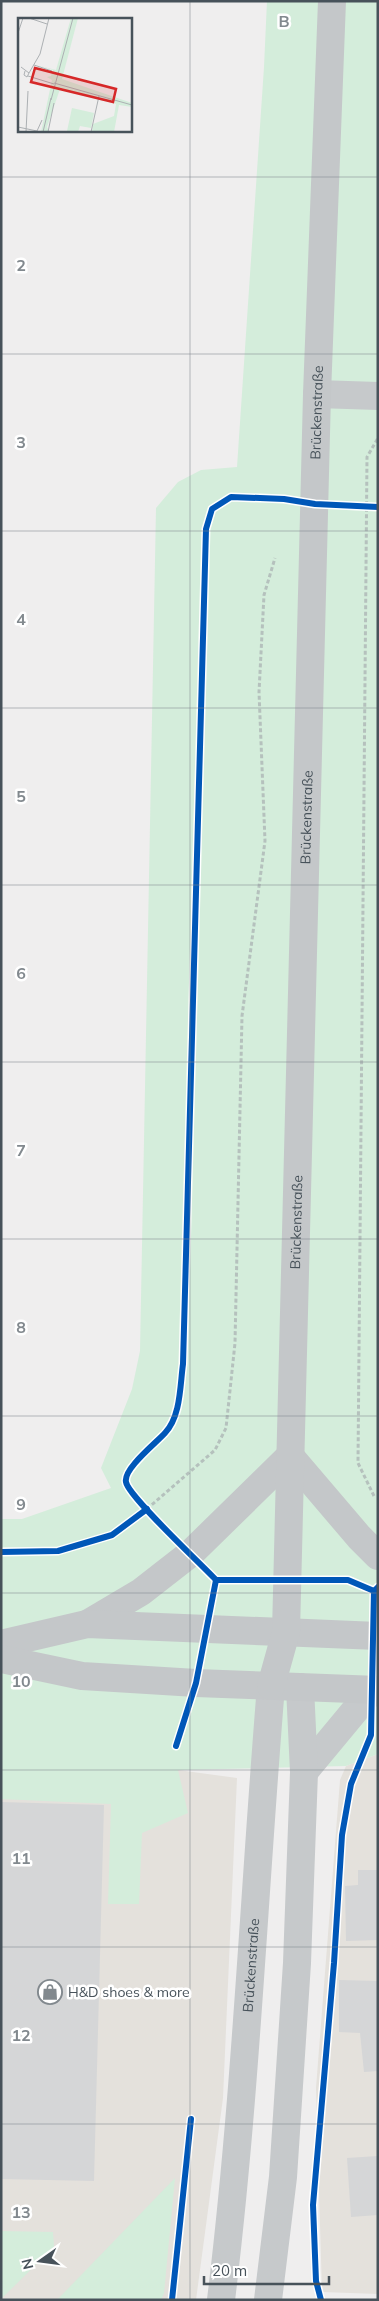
<svg xmlns="http://www.w3.org/2000/svg" width="379" height="2301" font-family="Mulish,sans-serif">
  <rect width="100%" height="100%" fill="#efeeee"/>
  <g fill="#e4e1dc">
    <polygon points="1,1726 178,1770 237,1778 223,2098 196,2300 1,2300"/>
    <polygon points="378,1754 378,2294 322,2292 316,2088 340,1780 346,1766"/>
  </g>
  <g fill="#d4eddb">
    <polygon points="267,1 378,1 378,1754 346,1766 178,1770 188,1813 142,1833 139,1904 108,1904 111,1804 1,1799 1,1519 22,1519 111,1488 101,1468 132,1389 140,1351 156,508 178,482 201,470 237,467 264,67"/>
    <polygon points="175,2178 164,2293 161,2300 57,2300"/>
    <polygon points="1,2231 53,2232 54,2247 1,2299"/>
  </g>
  <g fill="#d5d6d7">
    <polygon points="1,1802 104,1805 94,2181 1,2179"/>
    <polygon points="358,1870 378,1870 378,1940 346,1941 345,1886 358,1885"/>
    <polygon points="339,1980 378,1981 378,2071 364,2072 360,2033 339,2032"/>
    <polygon points="378,2156 378,2215 351,2217 347,2158"/>
  </g>
  <g fill="none" stroke-linecap="round" stroke-linejoin="round">
    <g stroke="#b5c1bd" stroke-width="3" stroke-dasharray="4 2.5" stroke-linecap="butt">
      <polyline points="374,1496 358,1463 367,457 378,438"/>
      <polyline points="147,1509 215,1450 226,1428 235,1343 242,1016 265,841 259,692 264,595 275,558"/>
    </g>
    <g stroke="#c6c9cb" stroke-width="28">
      <polyline points="317,394 378,396"/>
      <polyline points="304,1772 372,1690"/>
      <path id="s1" d="M221,2300C246,2096 254,1891 271,1686"/>
      <polyline points="268,2300 283,2177 297,1963 304,1772 300,1687"/>
    </g>
    <g stroke="#c4c7c9" stroke-width="28">
      <polyline points="290,1456 359,1537 378,1556"/>
      <polyline points="87,1624 141,1592 191,1553 290,1456"/>
      <polyline points="1,1644 87,1624 378,1636"/>
      <polyline points="1,1659 82,1676 196,1683 378,1690"/>
      <path id="s2" d="M271,1686L286,1632L317,394L332,1"/>
    </g>
    <defs>
      <g id="cycleway">
        <polyline points="1,1552 58,1551 112,1535 147,1509"/>
        <path d="M374,1591L348,1580H216C201,1564 128,1496 126,1482C123,1469 156,1443 165,1433C181,1416 180,1385 183,1364L206,529L212,509L231,497L284,499L315,504L378,507"/>
        <polyline points="176,1746 196,1683 216,1580"/>
        <polyline points="172,2300 191,2119"/>
        <polyline points="321,2300 316,2281 313,2205 334,1963 342,1835 351,1784 371,1735 374,1591 378,1587"/>
      </g>
    </defs>
    <use href="#cycleway" stroke="#fff" stroke-width="9"/>
    <use href="#cycleway" stroke="#0057b8" stroke-width="6"/>
  </g>
  <path fill="none" stroke="#82898e" stroke-width="1" stroke-opacity="0.55" d="M190,1V2300M1,177H378M1,354H378M1,531H378M1,708H378M1,885H378M1,1062H378M1,1239H378M1,1416H378M1,1593H378M1,1770H378M1,1947H378M1,2124H378"/>
  <defs>
    <symbol id="shop-ring" viewBox="-11 -11 22 22"><circle r="9.5" fill="#fff" stroke="#82898e" stroke-width="1.5"/><path d="M-5-2.5h2.3a2.7 3.5 0 0 1 5.4 0H5L5.5 6h-11ZM-1.5-2.5h3a1.5 2.3 0 0 0-3 0Z" fill="#82898e"/></symbol>
  </defs>
  <g fill-rule="evenodd">
    <use href="#shop-ring" x="36" y="1978" width="28" height="28"/>
  </g>
  <g text-anchor="middle" dominant-baseline="central" stroke-width="5" stroke-linejoin="round" paint-order="stroke">
    <g font-size="14" fill="#47525a" stroke="#fff">
      <text stroke="none"><textPath href="#s2" startOffset="1276">Brückenstraße</textPath></text>
      <text stroke="none"><textPath href="#s2" startOffset="871">Brückenstraße</textPath></text>
      <text stroke="none"><textPath href="#s2" startOffset="466">Brückenstraße</textPath></text>
      <text stroke="none"><textPath href="#s1" startOffset="336">Brückenstraße</textPath></text>
    </g>
    <g font-size="14" fill="#47525a" stroke="#fff" text-anchor="start">
      <text x="68" y="1992">H&amp;D shoes &amp; more</text>
    </g>
  </g>
  <g transform="translate(18 18)">
    <rect width="114" height="114" fill="#efeeee"/>
    <path d="M53,0H60L44,61L114,85V89L101,87L96,114H74L75,106L96,98L98,86L42,71L29,109L31,114H23L34,62L29,59L33,58L35,52L18,47L38,52ZM54,90L76,95L73,110L62,108L60,114L49,113Z" fill="#d4eddb"/>
    <path fill="none" stroke="#acb0b3" stroke-width="1" d="M11,0L29,6M0,15L5,0M16,47L34,53M3,49L11,55L9,59L6,57L7,53M11,55L22,36L31,0M10,58L36,66M36,65L114,87M33,82L55,0M0,109L19,113L24,102M8,114L10,73M25,114L33,80M30,114L36,85M73,114L81,78"/>
    <path fill="#d62828" fill-opacity="0.15" stroke="#d62828" stroke-width="2.5" d="M17,50L98,71L95,84L13,64Z"/>
    <rect width="114" height="114" fill="none" stroke="#47525a" stroke-width="2.5"/>
  </g>
  <g font-size="16" text-anchor="middle" font-weight="bold" fill="#82898e" stroke="#fff" stroke-width="5" stroke-linejoin="round" paint-order="stroke">
    <text x="284" y="27">B</text>
    <text x="21" y="271">2</text>
    <text x="21" y="448">3</text>
    <text x="21" y="625">4</text>
    <text x="21" y="802">5</text>
    <text x="21" y="979">6</text>
    <text x="21" y="1156">7</text>
    <text x="21" y="1333">8</text>
    <text x="21" y="1510">9</text>
    <text x="21" y="1687">10</text>
    <text x="21" y="1864">11</text>
    <text x="21" y="2041">12</text>
    <text x="21" y="2218">13</text>
  </g>
  <rect width="379" height="2301" fill="none" stroke="#47525a" stroke-width="5"/>
  <g transform="translate(40 2261) rotate(256)" stroke="#ffffff" stroke-width="4" paint-order="stroke">
  <path d="M0-4L9 19L0 12L-9 19Z" fill="#47525a"/>
  <text y="-8" font-size="14" font-weight="bold" text-anchor="middle" fill="#47525a">N</text>
  </g>
  <path d="M204 2276v8h125v-8" fill="none" stroke="#47525a" stroke-width="2.5"/>
  <text x="212" y="2276" font-size="15" fill="#47525a" stroke="#ffffff" stroke-width="4" paint-order="stroke">20 m</text>
</svg>
